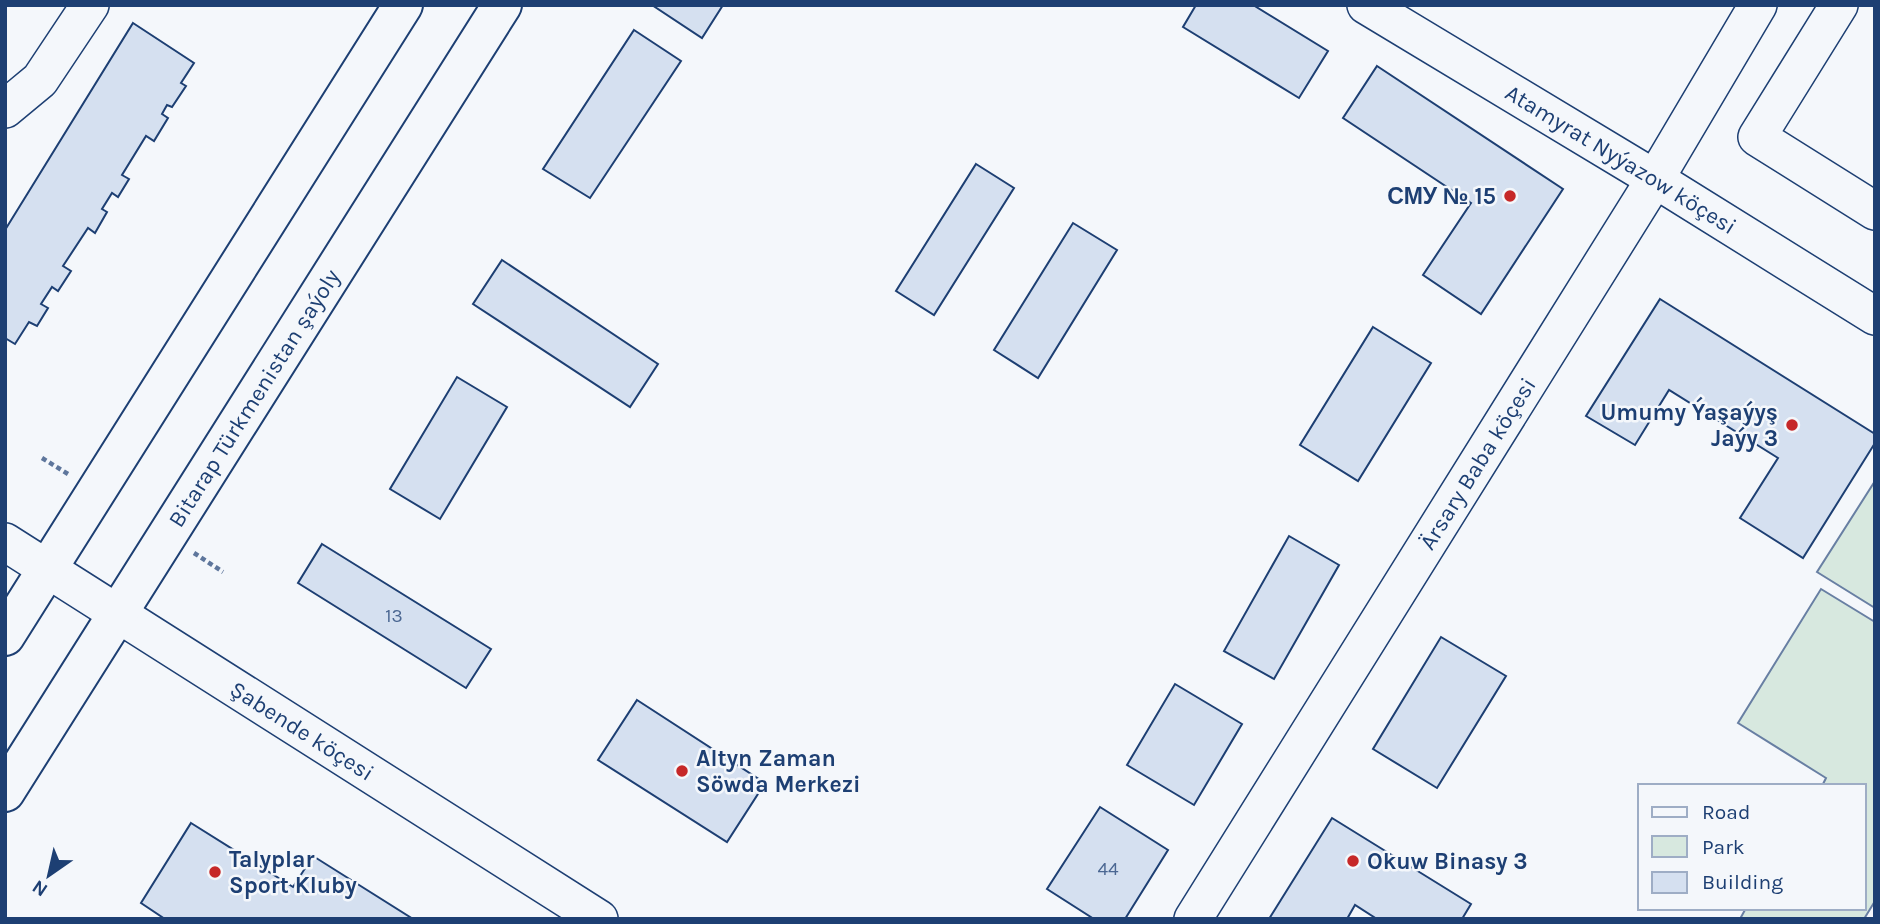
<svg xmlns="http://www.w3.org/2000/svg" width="1880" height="924" font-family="Karla,sans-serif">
  <rect width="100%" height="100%" fill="#f4f7fb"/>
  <g fill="#d7e8df" stroke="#687fa3" stroke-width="2">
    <polygon points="1875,481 1875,608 1817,572"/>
    <polygon points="1821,589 1875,622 1875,901 1864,919 1740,919 1746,908 1864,908 1864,786 1822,786 1826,778 1738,723"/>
  </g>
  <g fill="#d5e0f0" stroke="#1d3f73" stroke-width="2">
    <polygon points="652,5 723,5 702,38"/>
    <polygon points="1196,5 1253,5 1328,51 1299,98 1183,27"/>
    <polygon points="133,23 194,63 181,83 186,86 172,107 167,105 162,114 168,118 154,141 146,136 122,175 129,179 118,197 112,193 102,209 107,212 95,233 88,228 63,266 71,271 58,291 52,287 41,304 48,308 37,326 29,322 15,344 5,338 5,230"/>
    <polygon points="634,30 681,61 590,198 543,169"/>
    <polygon points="1377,66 1563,189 1481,314 1423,275 1471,203 1343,118"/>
    <polygon points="976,164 1014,188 934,315 896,291"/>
    <polygon points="1073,223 1117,250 1038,378 994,350"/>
    <polygon points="502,260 658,364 630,407 473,304"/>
    <polygon points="1660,299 1875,434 1875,443 1803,558 1740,518 1778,458 1669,390 1635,445 1586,416"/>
    <polygon points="1373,327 1431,363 1358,481 1300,445"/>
    <polygon points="457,377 507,407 440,519 390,489"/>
    <polygon points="1289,536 1339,565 1274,679 1224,651"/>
    <polygon points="322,544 491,649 466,688 298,583"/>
    <polygon points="1441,637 1506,676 1437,788 1373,749"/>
    <polygon points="1175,684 1242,724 1194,805 1127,765"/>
    <polygon points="637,700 765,783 727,842 598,760"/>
    <polygon points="1100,807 1168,850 1125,919 1094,919 1047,889"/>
    <polygon points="1332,818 1471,904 1462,919 1377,919 1355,905 1347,919 1269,919"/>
    <polygon points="191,823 293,887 313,856 413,919 165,919 141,903"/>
  </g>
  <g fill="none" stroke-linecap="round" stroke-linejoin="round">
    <defs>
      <g id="minor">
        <path id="s1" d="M1366,5L1655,179L1875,316"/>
        <polyline points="1839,5 1757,137 1875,211"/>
        <polyline points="5,109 40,80 90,5"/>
        <path id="s2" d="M5,542L599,919"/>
        <path id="s3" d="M1193,919L1655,179L1758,5"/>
      </g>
      <g id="major">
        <polyline points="5,636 403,5"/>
        <path id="s4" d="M5,792L502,5"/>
      </g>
    </defs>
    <use href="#minor" stroke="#1d3f73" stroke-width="40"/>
    <use href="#major" stroke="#1d3f73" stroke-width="42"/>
    <g stroke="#5e769c" stroke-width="4.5" stroke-dasharray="5 3.5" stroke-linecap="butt">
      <polyline points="42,458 68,474"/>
      <polyline points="194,553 223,572"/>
    </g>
    <use href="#minor" stroke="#f4f7fb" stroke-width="37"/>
    <use href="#major" stroke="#f4f7fb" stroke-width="38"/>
  </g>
  <g fill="#c62828" stroke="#f4f7fb" stroke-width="2.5">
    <circle cx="1510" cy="196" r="7"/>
    <circle cx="1792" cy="425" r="7"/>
    <circle cx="682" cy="771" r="7"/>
    <circle cx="1353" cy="861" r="7"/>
    <circle cx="215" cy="872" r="7"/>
  </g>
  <g text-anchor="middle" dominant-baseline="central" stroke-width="5" stroke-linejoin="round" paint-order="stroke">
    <g font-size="19" fill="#4b6792">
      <text x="394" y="616">13</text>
      <text x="1108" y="869">44</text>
    </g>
    <g font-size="23" fill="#1d3f73" stroke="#f4f7fb">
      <text stroke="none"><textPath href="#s1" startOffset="298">Atamyrat Nyýazow köçesi</textPath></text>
      <text stroke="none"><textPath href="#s4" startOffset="466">Bitarap Türkmenistan şaýoly</textPath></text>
      <text stroke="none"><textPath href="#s3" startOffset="537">Ärsary Baba köçesi</textPath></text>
      <text stroke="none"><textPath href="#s2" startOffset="352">Şabende köçesi</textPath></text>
    </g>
    <g font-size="23" font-weight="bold" fill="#1d3f73" stroke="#f4f7fb" text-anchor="start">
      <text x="1496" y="196" text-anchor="end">СМУ № 15</text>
      <text x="1778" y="412" text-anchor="end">Umumy Ýaşaýyş<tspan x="1778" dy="26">Jaýy 3</tspan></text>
      <text x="696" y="758">Altyn Zaman<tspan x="696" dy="26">Söwda Merkezi</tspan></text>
      <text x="229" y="859">Talyplar<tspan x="229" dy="26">Sport Kluby</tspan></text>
      <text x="1367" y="861">Okuw Binasy 3</text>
    </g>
  </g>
  <rect width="1880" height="924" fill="none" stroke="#1d3f73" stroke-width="14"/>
  <rect x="1638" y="784" width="228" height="126" fill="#f4f7fb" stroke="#9eadc5" stroke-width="2"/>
  <rect x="1652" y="807" width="35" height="10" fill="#f4f7fb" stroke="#9eadc5" stroke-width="2"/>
  <text x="1702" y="819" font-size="21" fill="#1d3f73">Road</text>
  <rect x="1652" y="836" width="35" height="21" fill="#d7e8df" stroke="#9eadc5" stroke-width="2"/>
  <text x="1702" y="854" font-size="21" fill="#1d3f73">Park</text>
  <rect x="1652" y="872" width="35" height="21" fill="#d5e0f0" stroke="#9eadc5" stroke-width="2"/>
  <text x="1702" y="889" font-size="21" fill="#1d3f73">Building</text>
  <g transform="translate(49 875) rotate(214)" stroke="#f4f7fb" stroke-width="5" paint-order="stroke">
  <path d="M0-5L12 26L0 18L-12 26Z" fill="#1d3f73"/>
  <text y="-10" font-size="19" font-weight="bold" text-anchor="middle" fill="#1d3f73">N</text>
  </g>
</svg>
